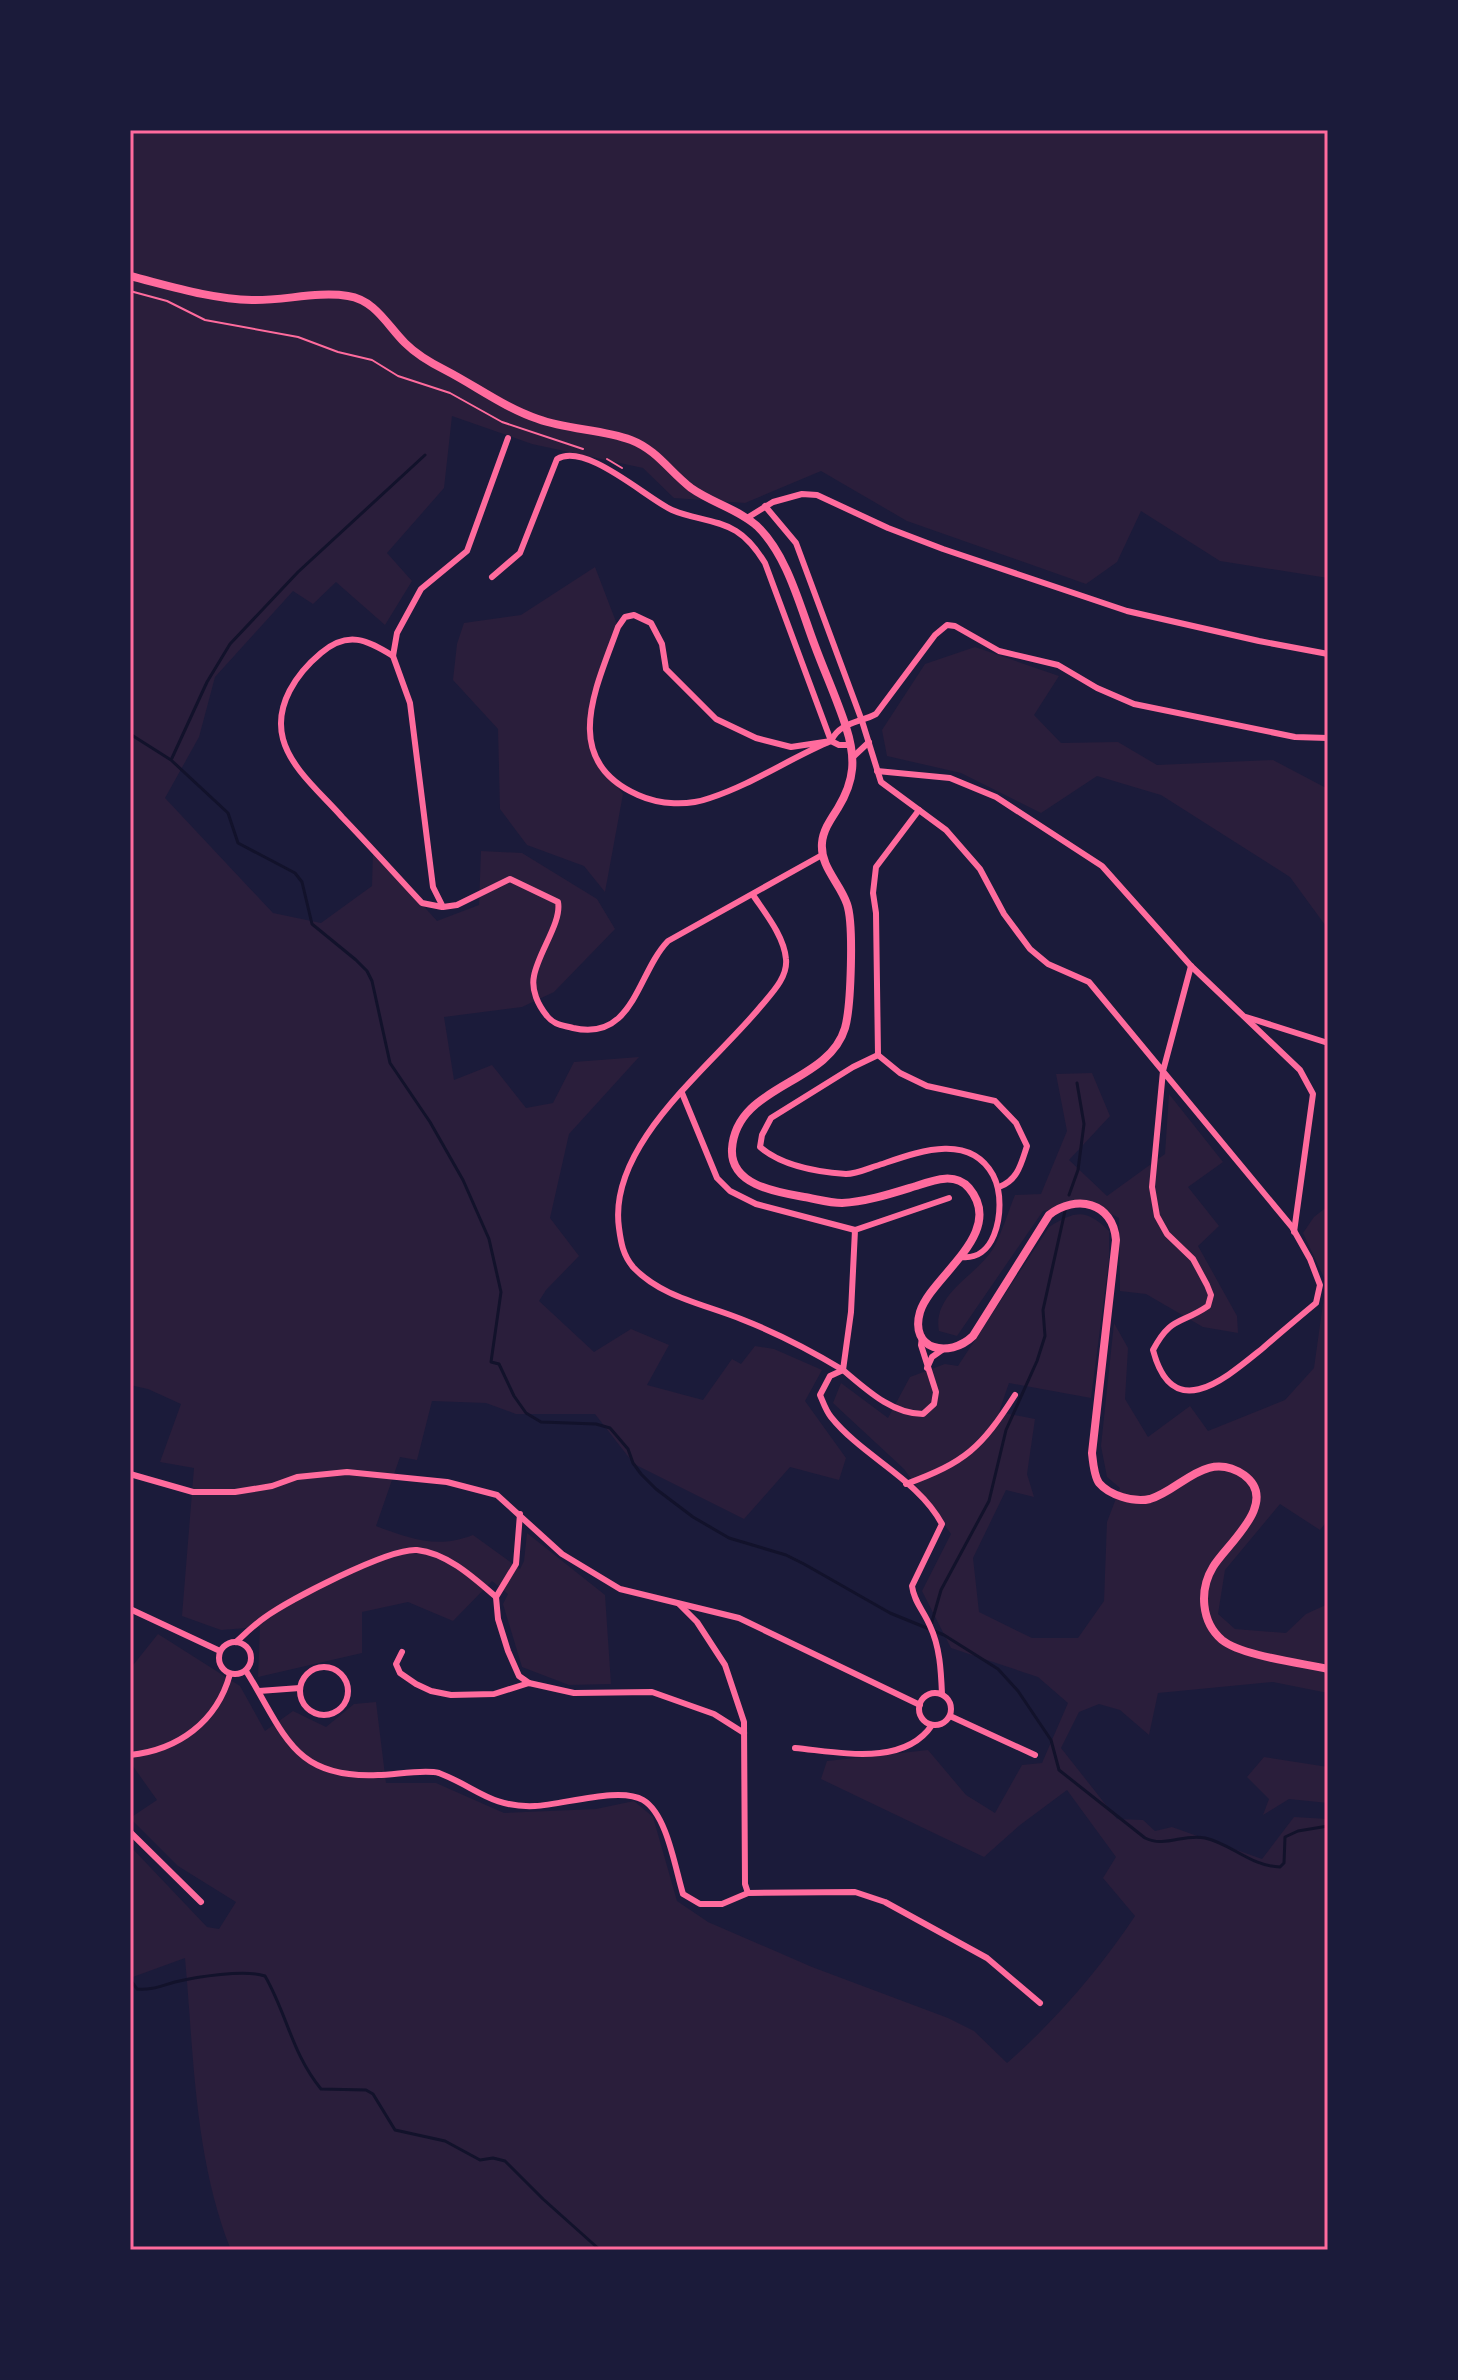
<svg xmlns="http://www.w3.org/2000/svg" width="1458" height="2380" font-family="'Sofia Sans Condensed',sans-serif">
  <rect width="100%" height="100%" fill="#1b1b3a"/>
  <g fill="#2a1e3b">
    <path d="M130,130H1328V578L1220,561L1141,511L1117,562L1086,584L907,521L821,471L745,503L674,498L643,468L532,444L452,416L444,488L387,553L412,581L385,625L336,582L313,604L293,591L215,677L199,737L165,798L273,913L321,923L372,886L373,850L437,921L479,905L481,851L522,853L597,899L615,929L554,992L522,1007L444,1017L454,1080L492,1065L526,1108L553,1103L574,1062L639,1057L569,1134L550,1218L579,1256L546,1290L539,1301L594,1352L631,1329L669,1345L647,1385L703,1400L732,1359L741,1364L755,1346L774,1349L822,1370L805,1401L846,1458L839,1480L790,1467L744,1519L634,1464L595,1414H516L486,1403L432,1401L417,1460L400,1457L376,1526C411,1539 437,1549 473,1535L520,1569L524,1561L527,1533L605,1595L611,1684L569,1685L522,1667L503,1604L508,1594L492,1581L453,1621L408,1602L362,1612V1653L258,1677L260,1627L221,1630L182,1616L194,1468L160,1462L181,1404L148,1389L130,1385Z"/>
    <polygon points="595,567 618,627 591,703 594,757 623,794 605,892 584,866 527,845 500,809 498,729 453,680 457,644 464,623 521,615"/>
    <polygon points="975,647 1059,676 1034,715 1061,743 1118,742 1157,765 1273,760 1328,789 1328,929 1290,877 1161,795 1097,776 1041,813 961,773 887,756 882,730 925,664"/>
    <path d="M1092,1073L1110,1116L1069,1160L1107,1196L1165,1154L1169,1094L1223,1162L1188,1187L1219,1226L1198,1246L1237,1316L1238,1333L1203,1327L1146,1294L1120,1291L1119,1218L1088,1202L1043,1211L957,1336L939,1331C932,1294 976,1276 993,1249C1002,1233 1008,1212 1015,1195L1041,1194L1067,1131L1056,1074Z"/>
    <path d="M1328,1206V1520L1320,1530L1280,1504L1225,1570L1218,1614L1235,1629L1286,1633L1306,1614L1328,1604V1693L1273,1682L1158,1693L1149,1735L1120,1710L1099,1704L1079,1712L1061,1748L1117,1819L1143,1820L1155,1831L1172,1827L1262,1859L1294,1817L1328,1819V2250H231C194,2157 194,2056 185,1958L130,1978V1846L207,1927L219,1929L236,1902L178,1866L130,1818L157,1800L130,1762V1669L158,1634L240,1686L265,1731L293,1711L326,1727L354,1704L376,1702L386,1783H436L504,1813L596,1809L634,1801L653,1817L677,1901L708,1922L812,1967L948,2018L974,2031L1007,2063C1055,2021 1100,1969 1135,1916L1103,1878L1116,1857L1067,1790L1020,1825L984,1857L821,1779L827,1761L928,1750L966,1795L995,1813L1022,1765L1042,1763L1068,1703L1038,1677L951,1648L922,1591L951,1534L904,1469L833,1403L841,1383L888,1418L910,1377L945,1364L958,1366L1049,1227C1076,1211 1085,1208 1109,1231V1260L1091,1398L1009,1383L999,1412L1035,1419L1027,1474L1034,1497L1006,1490L973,1558L979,1612L1032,1638H1078L1104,1601L1107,1522L1120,1488L1107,1477L1101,1446L1114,1323L1128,1348L1125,1399L1148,1437L1190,1406L1208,1431L1285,1400L1314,1368L1326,1282L1303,1233L1314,1217Z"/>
    <polygon points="1264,1757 1328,1767 1328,1803 1289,1799 1263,1815 1269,1799 1247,1777"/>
  </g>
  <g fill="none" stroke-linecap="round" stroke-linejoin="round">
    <g stroke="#12122b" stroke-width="3">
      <path d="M130,734L171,760L228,813L238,843L295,873L302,882L312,924L356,960L367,971L372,981L390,1063L430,1122L463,1180L489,1239L501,1292L491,1362L499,1364L514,1396L526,1413L541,1422L596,1424L610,1428L628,1449L633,1463L641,1474L656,1489L693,1517L729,1538L786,1555L804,1564L890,1613L944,1635L998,1669L1018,1691L1051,1740L1059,1770L1145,1838C1165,1848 1184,1833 1205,1838C1232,1844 1250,1866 1280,1867L1284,1863L1285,1837L1298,1831L1328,1826"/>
      <polyline points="172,758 207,682 230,644 298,572 425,455"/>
      <polyline points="1069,1195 1078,1170 1084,1124 1077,1083"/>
      <polyline points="931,1625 941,1590 989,1501 1006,1430 1037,1361 1045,1336 1043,1310 1065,1211"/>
      <path d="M130,1979L137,1989C153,1990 160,1986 175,1982C196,1977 245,1969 265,1976C287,2014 292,2054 321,2089L366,2090L373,2094L395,2130L445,2141L480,2160L493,2158L505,2161L543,2199L600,2250"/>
    </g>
    <g stroke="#ff6b9d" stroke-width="2">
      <polyline points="130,291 167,301 205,320 298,337 338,352 372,360 398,376 450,393 502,422 583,449"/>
      <polyline points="607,459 622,468"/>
    </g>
    <g stroke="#ff6b9d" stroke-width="6">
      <path d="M508,438L467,551L421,589L397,633L393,656L410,703L433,887L443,907L457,905L510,879L558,902C562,922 538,953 534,976C531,990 538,1005 547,1016C554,1025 562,1025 573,1028C634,1042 637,973 668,941L822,855"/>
      <path d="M765,506L796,543L862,721L881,782L946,830L980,869L1004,914L1030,949L1048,964L1089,982L1292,1227L1310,1259L1320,1285L1316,1303C1298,1318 1280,1333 1263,1348C1227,1377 1173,1426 1153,1350C1171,1316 1180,1325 1208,1306L1211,1295L1207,1285L1193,1259L1167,1234L1157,1216L1152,1187L1163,1071L1191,966"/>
      <polyline points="747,518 773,502 802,494 817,495 888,528 943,549 1127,611 1259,641 1328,654"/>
      <path d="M492,577L520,553L557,459C586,442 646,498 672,510C692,519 717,519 736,531C749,539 757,550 765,563L831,741"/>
      <path d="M634,615L651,623L662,644L666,669L716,719L756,738L791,747L831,741C790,758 753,784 710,798C688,806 660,805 638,795C559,760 596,688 618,627L625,617Z"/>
      <path d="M393,656C367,640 348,630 321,653C297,673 274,705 283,739C291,769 322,794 342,817C369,845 395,874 422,903L442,907"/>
      <path d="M831,741C840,722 859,723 876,714L935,635L947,625L955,626L999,651L1058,665L1097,688L1134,704L1295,737L1328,738"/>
      <polyline points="831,741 839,745 851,745"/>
      <polyline points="853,757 869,742"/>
      <polyline points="877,771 950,778 996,797 1102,866 1191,966 1300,1070 1313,1094 1294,1232"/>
      <path d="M753,895C765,913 784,936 786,959C788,977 772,993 761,1006C713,1065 607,1144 619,1228C621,1243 623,1255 633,1267C661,1297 704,1304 741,1319C777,1333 810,1350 843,1370L851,1312L855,1230L949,1198"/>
      <polyline points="1246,1017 1328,1043"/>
      <path d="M878,1055L853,1067L771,1118L762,1135L760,1147C782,1166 817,1172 846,1174C856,1174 867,1169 876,1166C913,1154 968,1130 993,1175C1002,1192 1001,1217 994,1235C988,1250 977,1259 961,1257"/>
      <polyline points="878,1055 876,913 873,893 876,867 919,810"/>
      <path d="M878,1055L900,1073L927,1086L995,1101L1016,1123L1027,1146C1021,1164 1018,1180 999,1187"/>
      <polyline points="682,1093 717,1178 730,1191 756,1204 855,1230"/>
      <path d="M922,1337L921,1345L936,1392L934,1404L923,1414C892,1414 867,1390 843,1370L830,1376L820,1395C823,1402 826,1411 831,1417C863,1457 918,1479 942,1524L912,1586C914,1602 924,1611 930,1626C940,1647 941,1671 942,1694"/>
      <polyline points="927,1368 932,1357 942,1350"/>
      <polyline points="130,1474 193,1492 235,1492 272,1486 297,1477 347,1472 447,1482 497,1495 562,1554 620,1589 739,1618 920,1705"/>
      <path d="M906,1484C966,1462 981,1448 1015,1395"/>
      <polyline points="520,1514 516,1564 496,1597 498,1619 508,1651 519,1676 529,1683"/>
      <polyline points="679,1604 697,1622 725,1665 744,1722 745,1884 748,1893"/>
      <polyline points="130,1609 220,1651"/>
      <circle cx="235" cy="1658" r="16"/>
      <path d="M236,1642C245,1634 254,1625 264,1618C289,1600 388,1548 417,1550C447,1553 474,1578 496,1597"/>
      <polyline points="402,1652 396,1664 400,1673 416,1684 431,1691 451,1695 494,1694 529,1683 574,1693 652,1692 714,1714 744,1733"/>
      <circle cx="324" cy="1691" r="24"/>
      <path d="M246,1671C285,1733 292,1779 378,1775C394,1775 424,1769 439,1773C476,1787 491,1808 535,1806C563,1805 620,1786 643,1800C667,1814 675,1868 683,1894L700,1904H722L748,1893L855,1892L885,1902L987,1958L1040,2003"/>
      <polyline points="259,1691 300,1688"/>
      <circle cx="935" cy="1709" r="16"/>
      <polyline points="950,1716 1035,1755"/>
      <path d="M795,1748C839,1752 904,1767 932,1725"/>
      <path d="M130,1755C178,1750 217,1722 230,1674"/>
      <polyline points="130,1832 201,1902"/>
    </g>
    <path stroke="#ff6b9d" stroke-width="8" d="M130,276C170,286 211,299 252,300C283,301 317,291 348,296C375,300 387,325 405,343C417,355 431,363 445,370C476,386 505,408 538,419C568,430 602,429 631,440C657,450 670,472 691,488C712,503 738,509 757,526C788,556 800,607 815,646C825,673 837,699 846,727C856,758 855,780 838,808C831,819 823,830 822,843C820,867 840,883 847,904C854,924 851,1007 845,1028C828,1085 736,1084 732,1149C730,1185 776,1192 804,1197C816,1199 830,1203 842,1203C866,1202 893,1193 916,1186C934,1180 955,1172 969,1188C1007,1233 931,1276 920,1312C909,1350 949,1359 973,1336L1049,1215C1076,1194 1113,1202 1116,1240L1092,1453C1093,1462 1094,1476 1099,1483C1109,1495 1134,1503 1150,1499C1181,1490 1206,1449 1244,1475C1281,1502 1226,1545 1213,1567C1199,1590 1201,1622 1222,1640C1242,1656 1302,1663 1328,1669"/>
  </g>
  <rect width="1458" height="2380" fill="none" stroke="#1b1b3a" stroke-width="264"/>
  <rect x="132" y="132" width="1194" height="2116" fill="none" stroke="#ff6b9d" stroke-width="3"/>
</svg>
